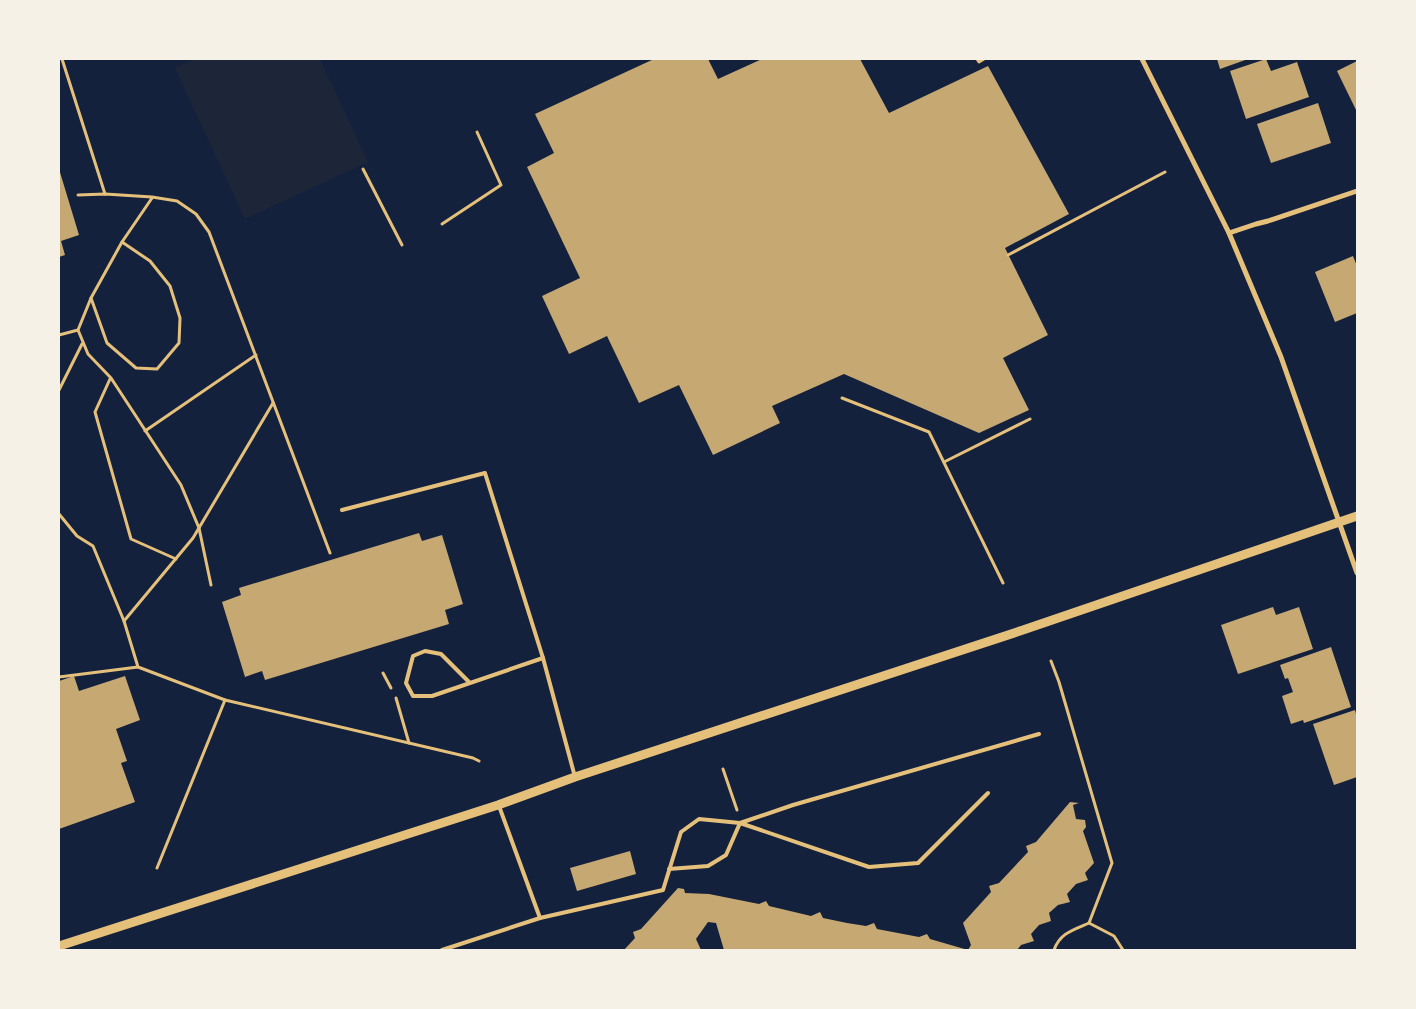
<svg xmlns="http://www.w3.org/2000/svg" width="1416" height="1009" font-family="'DM Sans',sans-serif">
  <rect width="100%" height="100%" fill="#14213d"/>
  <polygon fill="#1d2539" points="195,59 320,59 368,162 245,219 175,68"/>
  <g fill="#c6a872">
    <polygon points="654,59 708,59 718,79 762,59 860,59 889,113 988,66 1069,214 1005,248 1048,335 1003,358 1029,410 979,433 844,374 772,406 780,423 713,455 679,385 639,403 607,336 569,354 542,296 580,278 527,167 554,153 535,114"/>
    <polygon points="1217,59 1248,59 1220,69"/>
    <polygon points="1266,59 1271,71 1297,62 1309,97 1246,119 1230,71"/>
    <polygon points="1357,61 1357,112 1337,71"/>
    <polygon points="1318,103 1331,143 1271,163 1257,124"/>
    <polygon points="59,169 79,235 61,241 65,255 59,257"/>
    <polygon points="1353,256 1357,266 1357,313 1335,322 1315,272"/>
    <polygon points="419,533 422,541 442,535 463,604 445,610 449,624 265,680 262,671 245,677 222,602 241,595 239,588"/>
    <polygon points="1273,607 1276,615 1299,607 1313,649 1238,674 1221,625"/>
    <polygon points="1331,647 1351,707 1304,723 1303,720 1291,724 1282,696 1293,692 1288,678 1285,679 1280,665"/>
    <polygon points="74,676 79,691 125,676 140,720 116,729 127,761 121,763 135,802 59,829 59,681"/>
    <polygon points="1355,710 1357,718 1357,777 1334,785 1313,724"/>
    <polygon points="1070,802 1079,803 1073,805 1076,819 1085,820 1086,827 1083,831 1094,863 1085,873 1088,880 1076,884 1067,894 1070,902 1058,905 1049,913 1051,921 1039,925 1031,934 1034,941 1021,945 1017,950 724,950 716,923 708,922 696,939 701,950 624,950 635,938 633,932 641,929 678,888 684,889 685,893 709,894 759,904 766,901 769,906 811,916 820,912 823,918 847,923 866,926 874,923 877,929 919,937 927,934 930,939 968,950 971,945 963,923 991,892 989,886 999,883 1028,852 1026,846 1036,842"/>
    <polygon points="630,851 636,874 577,891 570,868"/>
  </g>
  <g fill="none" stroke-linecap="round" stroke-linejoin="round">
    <g stroke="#e5c07b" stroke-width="3">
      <polyline points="62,59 105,194"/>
      <polyline points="977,59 979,62 984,59"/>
      <polyline points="363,169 402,245"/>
      <polyline points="78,195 105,194 152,197 177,201 196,214 209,232 330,553"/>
      <polyline points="442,224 501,185 477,132"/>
      <polyline points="1008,255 1165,172"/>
      <polyline points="91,298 107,343 136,368 157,369 179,343 180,318 170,286 150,261 122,242"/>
      <polyline points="78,330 88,354 111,378 181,485 199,528 211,585"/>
      <polyline points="59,335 78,330 91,298 122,242 152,198"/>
      <polyline points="110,379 95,412 131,539 176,559"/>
      <polyline points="59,390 82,344"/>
      <polyline points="842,398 929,432 1003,583"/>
      <polyline points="145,431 256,355"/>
      <polyline points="944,462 1030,419"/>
      <polyline points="59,514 77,536 93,546 124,621 138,667 225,700 157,868"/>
      <polyline points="124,621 193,538 273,403"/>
      <polyline points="1051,661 1059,682 1112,863 1089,923"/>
      <polyline points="383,673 391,688"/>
      <polyline points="59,677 138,667"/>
      <polyline points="396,698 409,743"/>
      <polyline points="225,700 473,758 479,761"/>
      <polyline points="723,769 737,810"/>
      <path d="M1054,950C1060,933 1073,930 1089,923L1114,936L1123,950"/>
    </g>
    <g stroke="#e5c07b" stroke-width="4">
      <polyline points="342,510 485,473 543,658 575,777"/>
      <polyline points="470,683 441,654 425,651 413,656 406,683 413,696 432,696 543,658"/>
      <polyline points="669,869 708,866 726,855 740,823 869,867 918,863 988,793"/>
      <polyline points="540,918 663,890 681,832 699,819 740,823 793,805 1039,734"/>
      <polyline points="442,950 540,918 499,806"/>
    </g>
    <g stroke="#e5c07b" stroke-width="5">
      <polyline points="1142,59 1229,233 1281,357 1357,573"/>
      <polyline points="1229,233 1256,224 1268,221 1357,191"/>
    </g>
    <polyline stroke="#e5c07b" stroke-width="9" points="59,946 498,805 575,777 1023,630 1357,516"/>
  </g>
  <rect width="1416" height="1009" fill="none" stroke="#f6f1e7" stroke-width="120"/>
</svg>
